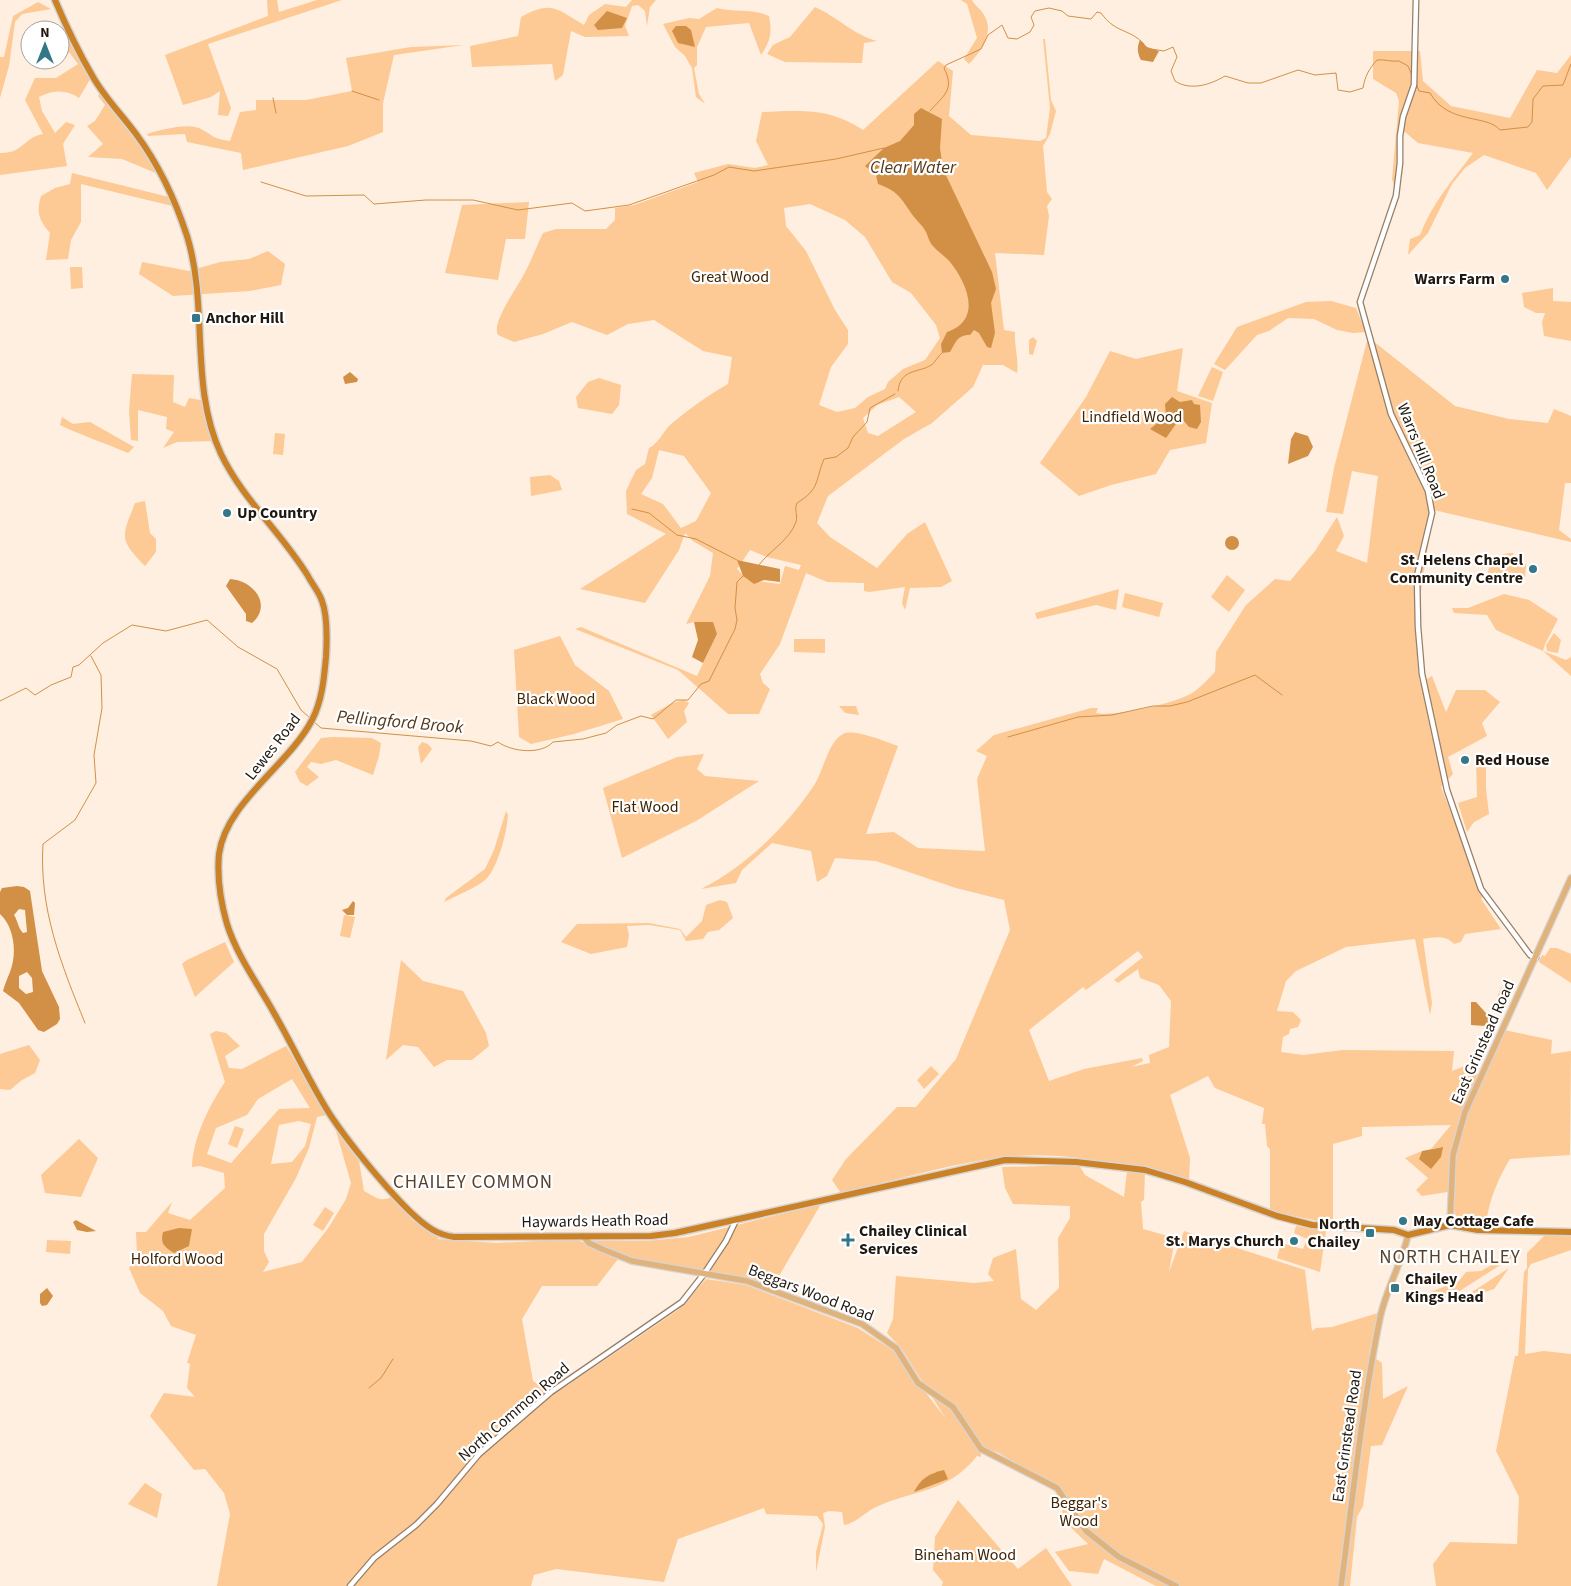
<svg xmlns="http://www.w3.org/2000/svg" width="1571" height="1586" font-family="'Source Sans 3',sans-serif">
  <rect width="100%" height="100%" fill="#feefe0"/>
  <g fill="#fdc994" fill-rule="evenodd">
    <polygon points="267,0 277,0 279,12 317,0 342,0 208,44 231,108 228,116 218,115 220,91 211,97 183,105 165,55 268,16"/>
    <path d="M632,0H656L650,7L647,26L645,11L638,5L632,6L625,26L629,36L585,37L571,31L563,75L555,81L552,64L472,67L470,46L518,36L521,17C552,0 556,9 584,25L589,15L605,4L626,7Z"/>
    <path d="M961,0H972C974,5 981,9 984,15C995,33 981,51 969,64L964,59L977,38L967,4Z"/>
    <polygon points="38,2 51,9 22,14 15,22 9,66 0,98 0,57 4,57 13,16"/>
    <path d="M815,7C837,17 854,35 877,41L864,43L862,63L785,62L767,54L773,45L790,37Z"/>
    <path d="M717,8C734,13 752,8 769,16C772,32 771,41 761,55L749,23L706,27L697,47V65L694,68L699,94L705,104L696,97L692,68L685,56L675,47L663,24L689,18L699,19Z"/>
    <path d="M65,26L92,76L79,98C66,89 52,90 39,97L42,111L55,133L66,122L75,125L63,144L67,166L0,175V153C23,154 24,137 43,134L25,100L35,78H56L78,64L69,52L64,59L60,58V41Z"/>
    <path d="M1043,39H1045L1051,100L1056,111L1050,134L1043,146L1047,192L1052,199L1047,206L1049,216L1044,255L995,253L1004,330L1015,332C1014,346 1019,359 1017,373L1003,365H983L973,387L932,423L904,439L828,496L817,523L830,537L877,568L907,534L925,522L952,581L941,587L910,588L905,610L902,603L905,587L869,592L864,591V583L827,582L806,573L780,644L760,674L763,683L770,689L759,714H728L678,670L575,629L581,627L697,676L717,634L694,622L686,624L710,576L713,553L693,541L685,533L679,550L645,603L580,589L666,534L627,514L626,491L636,470L645,464L649,448C658,444 663,432 670,425C689,409 707,396 728,384L732,357L703,351L654,320L628,324L607,335L572,322L543,334L514,342L498,335C491,323 517,288 523,276C531,262 536,247 543,233L556,229H606L615,220V208L634,205L698,182L694,173L728,164L755,168L768,165L756,141L762,112C803,111 827,107 863,130L938,61L953,71L949,116L971,135L1040,141L1046,138L1050,108ZM810,204L845,220L865,237L892,282L911,293L936,325L940,338L925,360L903,369L888,382L885,389L868,397L855,408L837,412L819,405L831,367L848,344V330L835,310L806,251L786,226L784,208ZM899,397L916,412L878,436L868,433L863,418L877,405ZM659,450L684,456L711,493L696,521L681,528L663,504L641,494L652,478ZM750,550L767,557L801,565L799,570L785,566L780,584L748,580L737,569Z"/>
    <path d="M464,45L394,55L383,103V132L348,146L243,170L241,153L187,142L185,134L148,136L147,134C160,130 189,122 201,129C216,137 211,138 230,141L240,112L256,110V100H306L352,91L346,58L411,47Z"/>
    <path d="M1373,51H1420L1423,81L1451,106L1510,118L1537,70L1557,73L1571,55V157L1547,190L1536,173L1484,155L1465,168L1452,184L1428,233L1408,255L1410,239L1420,235C1432,203 1453,180 1473,153L1418,143L1405,132L1399,134L1395,189L1392,179L1399,101L1396,93L1373,79Z"/>
    <polygon points="101,90 163,176 122,159 88,157 103,144 87,126 95,121 105,105 98,96"/>
    <path d="M72,173L173,198L177,207L81,184V222L71,240L68,259L46,260L50,233C39,220 36,213 41,196L55,188L70,184Z"/>
    <polygon points="529,202 525,239 506,239 498,280 445,273 462,205"/>
    <polygon points="268,251 285,264 281,285 250,291 173,296 139,274 142,262 189,271 220,262 249,259"/>
    <polygon points="70,267 82,267 83,288 71,289"/>
    <polygon points="1553,288 1553,301 1571,302 1571,341 1544,336 1542,322 1545,313 1536,313 1524,307 1522,293"/>
    <polygon points="1331,301 1356,308 1366,332 1353,333 1337,330 1314,319 1288,318 1269,331 1257,335 1225,370 1214,364 1237,327 1306,302"/>
    <polygon points="1033,337 1037,341 1033,355 1029,354 1029,340"/>
    <path d="M1368,337L1455,406L1509,419L1548,423L1554,409L1571,416V483H1565L1559,530L1571,539V542L1434,510C1426,564 1410,629 1420,683L1432,676L1446,712L1456,690H1485L1500,702L1482,723L1487,736L1448,757L1453,774L1441,787L1484,895L1481,899L1501,929L1465,934L1461,942L1454,944C1446,935 1435,937 1423,939L1432,1003L1430,1015L1415,939L1346,947L1296,971L1286,981L1277,1011L1293,1012L1301,1020L1298,1027L1290,1029L1289,1034L1283,1037L1281,1052L1303,1055L1343,1050L1454,1051L1452,1071L1467,1065L1482,1078L1504,1030L1552,1040L1551,1054L1571,1051L1570,1155L1510,1159C1498,1178 1488,1203 1486,1225L1458,1223L1454,1210V1191L1422,1196L1416,1190L1428,1178L1405,1158L1422,1151L1419,1159L1442,1147L1431,1149L1451,1125L1362,1127V1136L1333,1144V1224L1270,1211V1149L1267,1146L1265,1124H1262L1264,1108L1215,1088L1208,1076L1170,1095L1190,1158L1189,1181C1129,1166 1067,1150 1005,1157C952,1163 893,1181 841,1193L832,1180L846,1159L897,1107H916L956,1059L1010,930L1004,900L956,888L876,861L835,858L827,876L817,882L811,851L772,843L742,870L736,883L701,889C746,866 785,828 813,787C823,773 828,741 843,734C854,728 886,742 898,746L866,834L894,832L918,848L985,851L977,779L987,756L976,751L994,735L1091,708H1098L1096,713C1115,717 1180,703 1195,691C1202,686 1209,678 1215,672L1216,652L1246,605L1275,579L1290,581L1315,551L1337,517L1344,536L1336,551L1367,563L1378,476L1352,471L1343,514L1326,512L1334,468ZM1138,951L1143,957L1114,980L1118,983L1138,969L1140,978L1159,985L1171,1001L1169,1047L1149,1055L1150,1063L1131,1067L1143,1061L1142,1058L1084,1069L1049,1081L1029,1030L1083,987L1086,990Z"/>
    <polygon points="1183,348 1177,391 1212,403 1206,443 1170,450 1156,474 1111,485 1079,496 1040,463 1086,397 1110,351 1136,359"/>
    <polygon points="1212,367 1223,372 1213,401 1198,396"/>
    <polygon points="132,374 174,375 173,402 185,407 189,398 206,401 215,441 177,442 163,448 174,432 166,429 167,417 138,410 138,441 131,440 129,411"/>
    <polygon points="599,378 621,385 619,405 612,414 578,408 576,397 588,382"/>
    <path d="M62,417L73,424L90,422L134,447L128,453C106,443 82,436 60,425Z"/>
    <polygon points="275,433 285,434 283,455 273,454"/>
    <polygon points="550,475 559,481 562,490 531,496 530,477"/>
    <path d="M145,501L150,533L156,539V552L145,566C118,538 122,537 135,503Z"/>
    <path d="M1513,553L1516,560L1526,564L1525,578L1504,573L1488,576C1488,561 1498,553 1513,553Z"/>
    <polygon points="1227,575 1245,590 1229,612 1211,597"/>
    <polygon points="1119,589 1116,610 1096,605 1037,619 1035,613"/>
    <polygon points="1125,593 1163,603 1159,617 1122,607"/>
    <polygon points="1504,594 1529,600 1558,619 1545,644 1543,651 1566,660 1571,657 1571,676 1543,651 1496,630 1487,615 1454,613 1452,608 1468,608"/>
    <polygon points="1554,633 1561,640 1558,653 1547,651 1546,645"/>
    <polygon points="560,636 575,665 609,691 623,719 574,734 531,744 519,737 514,650"/>
    <polygon points="794,639 825,639 825,653 794,652"/>
    <polygon points="684,700 689,703 684,711 687,722 668,739 651,715 672,703"/>
    <polygon points="839,706 856,706 859,715 845,713"/>
    <polygon points="333,737 372,738 381,743 379,756 373,775 336,760 321,764 311,762 307,767 319,777 307,786 300,782 295,772 321,738"/>
    <polygon points="422,742 428,744 432,749 421,764 418,747"/>
    <polygon points="704,754 697,769 705,776 759,781 696,821 622,858 603,788 677,757"/>
    <polygon points="1486,759 1486,789 1489,814 1474,822 1467,832 1458,803 1477,797 1476,762"/>
    <path d="M506,811L508,815C507,831 498,869 485,880C474,889 457,895 444,902L446,898L485,869L494,850Z"/>
    <polygon points="720,900 727,902 733,918 719,930 708,932 703,939 686,941 680,930 649,925 627,926 629,935 627,947 591,954 561,942 577,924 649,923 680,929 686,937 702,921 706,905"/>
    <polygon points="344,915 355,917 350,938 340,936"/>
    <polygon points="225,942 234,962 195,997 182,964 187,960"/>
    <polygon points="1550,948 1557,948 1571,954 1571,983 1539,962 1542,955 1545,956"/>
    <polygon points="401,960 423,981 463,991 486,1033 489,1046 472,1060 447,1060 434,1067 418,1047 403,1045 386,1060"/>
    <polygon points="1501,987 1511,992 1504,1007 1495,1003"/>
    <path d="M216,1031L226,1033L240,1046L225,1056L229,1068L242,1069L286,1046L327,1115L317,1117L309,1148L296,1178L264,1234V1251L269,1262L263,1272L302,1262L329,1227L346,1199L351,1183L336,1131L359,1161L364,1191C375,1197 381,1203 393,1196L412,1220L441,1236L437,1239L496,1243L576,1239L618,1259L597,1286H542L522,1319L533,1381L545,1389H562L678,1310L706,1279L746,1285L858,1328L894,1351L946,1419L901,1348L887,1333L893,1319L896,1276L974,1283L994,1281L988,1274L993,1258L1016,1249L1021,1299L1036,1310L1059,1288L1058,1238L1070,1218V1206L1013,1204L1005,1188L1002,1167L1079,1165L1085,1175L1124,1197L1127,1171L1145,1172L1144,1200L1141,1202L1143,1229L1175,1238L1169,1272L1184,1231L1305,1270L1312,1331L1316,1328L1332,1327L1378,1313L1369,1354L1382,1363L1383,1399L1408,1386L1382,1445L1371,1446L1363,1506L1357,1517L1350,1586H1156L1104,1559L1098,1574L1069,1571L1055,1552L1088,1544L1063,1520L1060,1488L997,1452L981,1449V1457L977,1456C947,1494 913,1489 874,1508C863,1514 856,1523 844,1525L842,1512L829,1511L823,1513L825,1527L816,1572V1552L823,1524L817,1516L766,1514L764,1508L678,1539L664,1582L556,1569L534,1575L531,1586H217L230,1514L224,1493L205,1469L194,1470L150,1416L164,1393L195,1397L187,1388L190,1364L187,1363L196,1335L171,1326L163,1311L140,1293L129,1268L137,1254L136,1232H146L172,1202L168,1213L190,1220L225,1188L224,1173L200,1166L192,1167C193,1138 209,1106 225,1082L210,1034ZM292,1079L310,1108L279,1109L231,1163L207,1154L216,1128L247,1115L258,1099ZM299,1121L311,1124L305,1146L292,1162L271,1164L279,1125Z"/>
    <polygon points="29,1045 40,1060 35,1073 22,1080 10,1090 0,1089 0,1054"/>
    <polygon points="931,1066 939,1074 924,1089 917,1080"/>
    <polygon points="235,1126 244,1129 237,1148 228,1144"/>
    <polygon points="79,1139 98,1158 81,1197 45,1193 41,1175"/>
    <polygon points="821,1204 772,1288 745,1277 680,1268 632,1258 589,1241 647,1241 689,1237"/>
    <polygon points="325,1207 334,1213 323,1231 313,1225"/>
    <polygon points="1296,1226 1326,1231 1320,1272 1277,1258 1281,1243 1303,1249 1307,1239 1294,1233"/>
    <polygon points="1546,1234 1571,1235 1571,1250 1531,1264 1528,1269 1525,1354 1544,1351 1571,1354 1571,1586 1436,1586 1433,1564 1450,1542 1517,1544 1519,1497 1496,1451 1515,1356 1518,1356 1524,1272 1527,1268 1527,1253"/>
    <polygon points="47,1240 71,1241 70,1254 46,1252"/>
    <polygon points="1511,1254 1513,1257 1458,1292 1453,1291 1449,1296 1436,1301 1428,1293 1459,1281 1466,1272 1481,1271"/>
    <polygon points="1509,1268 1494,1289 1470,1297 1469,1294"/>
    <polygon points="145,1483 162,1494 157,1518 128,1504"/>
    <polygon points="958,1500 1018,1569 1046,1548 1072,1586 942,1586 943,1582 933,1570 935,1537"/>
  </g>
  <g fill="#d29046" fill-rule="evenodd">
    <polygon points="607,11 627,18 622,28 598,30 594,25"/>
    <polygon points="676,26 686,26 691,30 695,47 678,43 672,31"/>
    <path d="M1140,40L1147,47L1159,51L1153,62L1141,60C1137,53 1137,46 1140,40Z"/>
    <path d="M921,108L942,119L940,148L943,169L992,272L996,289L991,303L995,333L991,348L987,347L979,333L974,330L970,335C957,335 956,342 950,352L942,353L941,344L947,332C983,320 967,283 950,262C945,256 938,252 933,246C929,242 928,236 926,232C923,226 918,222 914,217C901,199 900,192 878,184L876,175L865,166L884,148L900,141L914,125V114Z"/>
    <polygon points="350,372 358,379 357,382 345,384 343,377"/>
    <polygon points="1172,397 1180,402 1192,400 1194,404 1200,405 1201,422 1197,429 1189,427 1183,420 1178,421 1166,438 1150,429 1166,416 1165,404"/>
    <polygon points="1295,432 1308,436 1313,447 1308,456 1288,464 1291,439"/>
    <circle cx="1232" cy="543" r="7"/>
    <polygon points="737,560 780,569 780,582 764,580 754,584 743,576"/>
    <path d="M230,579C253,580 273,605 252,623L246,621V614L226,586Z"/>
    <polygon points="694,622 713,622 717,634 703,663 692,657 698,640"/>
    <path d="M17,886L24,887L30,891L42,971L59,1007L60,1019L57,1024L44,1032L38,1030L19,1003L3,991C5,984 7,979 10,972C17,954 15,928 0,914V892L2,888ZM19,909L25,910L27,932L23,933C18,928 18,921 14,915ZM27,972L32,978L33,992L26,994L19,988V976Z"/>
    <polygon points="353,901 355,903 354,915 347,915 342,910 348,908"/>
    <polygon points="1471,1002 1476,1002 1494,1022 1485,1026 1471,1025"/>
    <polygon points="1443,1147 1441,1157 1431,1169 1419,1159 1422,1151"/>
    <polygon points="76,1220 96,1231 87,1232 77,1230 73,1222"/>
    <path d="M179,1228L192,1229L189,1246L174,1253C164,1247 160,1243 163,1232Z"/>
    <polygon points="47,1288 53,1296 47,1305 42,1306 40,1303 40,1294"/>
    <path d="M944,1470L948,1479L914,1492C920,1479 930,1473 944,1470Z"/>
  </g>
  <g fill="none" stroke-linecap="round" stroke-linejoin="round">
    <g stroke="#d29046" stroke-width="1">
      <path d="M1151,49L1164,51L1173,47L1177,57L1171,71L1175,81C1190,91 1210,85 1225,76L1248,83H1261L1298,70L1315,75L1336,73L1338,90L1350,92L1363,88C1365,76 1369,69 1377,60C1385,59 1390,62 1399,61L1408,66L1412,75"/>
      <path d="M1416,83L1419,91L1430,93C1448,125 1487,114 1500,130L1528,127L1532,122L1533,99L1543,86L1563,85L1571,64"/>
      <polyline points="352,91 379,100"/>
      <polyline points="273,98 276,113"/>
      <path d="M930,111C944,95 955,90 944,68L946,65L981,49L988,35L1002,25L1008,38L1017,39L1030,32L1034,25L1031,17L1035,11L1049,8L1062,11L1068,16L1091,19L1097,12L1101,13C1116,34 1129,28 1144,44"/>
      <polyline points="261,182 306,196 364,195 374,204 426,200 473,200 518,210 572,203 585,211 629,205 714,175 729,167 754,171 836,159 884,148"/>
      <path d="M898,391C900,368 920,373 931,365C935,363 938,356 942,353"/>
      <polyline points="632,509 649,513 677,535 696,539 737,560"/>
      <path d="M759,565C769,551 790,540 796,522C798,515 794,510 797,503C820,489 815,481 824,459L836,457L848,448L853,437L867,422L870,408L895,394"/>
      <polyline points="0,701 26,688 35,695 51,685 71,677 73,667 79,665 103,643 132,625 166,631 207,620 238,647 277,669 301,710 310,718"/>
      <path d="M313,721L321,728L471,741L491,746L498,742C512,752 541,755 553,742L583,739L606,733L617,725L641,716L653,719L676,700H688L701,684L709,681L735,629L737,620L735,608L737,582L743,576"/>
      <polyline points="1008,737 1078,717 1112,715 1153,706 1170,706 1187,702 1255,675 1282,695"/>
      <path d="M85,1023C61,964 39,909 43,844L75,820L96,783L94,755L102,708L101,675L91,656"/>
      <polyline points="369,1388 381,1378 393,1359"/>
    </g>
    <defs>
      <g id="minor">
        <polyline points="1416,0 1414,85 1403,117 1400,136 1400,163 1396,196 1360,302 1391,414 1428,491 1432,513 1417,576 1418,627 1422,674 1447,790 1481,889 1530,955 1536,958"/>
        <polyline points="350,1586 374,1558 416,1525 437,1504 479,1454 551,1392 682,1302 704,1274 726,1241 736,1220"/>
      </g>
      <g id="major">
        <polyline points="1450,1225 1453,1155 1465,1112 1571,878"/>
        <polyline points="583,1236 589,1243 602,1249 632,1261 747,1281 862,1324 896,1348 918,1383 953,1407 981,1449 1057,1488 1086,1531 1119,1557 1176,1586"/>
        <path d="M1341,1586C1353,1497 1362,1406 1380,1318C1386,1289 1402,1263 1408,1235"/>
      </g>
      <path id="highway" d="M55,0C66,26 79,53 93,77C105,98 122,115 136,134C159,165 175,199 187,236C209,307 189,386 221,454C243,500 282,533 308,576C312,584 319,592 322,601C328,617 327,640 326,657C324,679 322,701 312,720C289,765 226,802 219,854C217,876 221,903 227,924C237,956 258,984 274,1013C293,1046 309,1081 329,1113C348,1142 405,1214 433,1230C440,1234 446,1236 454,1237L651,1236L675,1233L1005,1160L1076,1162L1145,1170L1185,1182L1277,1216L1312,1225L1394,1230L1408,1235L1450,1225L1478,1230L1571,1232"/>
    </defs>
    <use href="#minor" stroke="#967f68" stroke-width="7"/>
    <use href="#major" stroke="#d7d5d4" stroke-width="8"/>
    <use href="#highway" stroke="#d7d5d4" stroke-width="9"/>
    <use href="#minor" stroke="#fff" stroke-width="4.5"/>
    <use href="#major" stroke="#e0b37d" stroke-width="5.5"/>
    <use href="#highway" stroke="#cb8126" stroke-width="6"/>
  </g>
  <g fill="#347788" stroke="#fff" stroke-width="2">
    <circle cx="1505" cy="279" r="5"/>
    <rect x="191" y="313" width="10" height="10" rx="2.5"/>
    <circle cx="227" cy="513" r="5"/>
    <circle cx="1533" cy="569" r="5"/>
    <circle cx="1465" cy="760" r="5"/>
    <circle cx="1403" cy="1221" r="5"/>
    <rect x="1365" y="1228" width="10" height="10" rx="2.5"/>
    <path d="M845.5 1232.5h5v5h5v5h-5v5h-5v-5h-5v-5h5z"/>
    <circle cx="1294" cy="1241" r="5"/>
    <rect x="1390" y="1283" width="10" height="10" rx="2.5"/>
  </g>
  <g text-anchor="middle" dominant-baseline="central" stroke-width="4.5" stroke-linejoin="round" paint-order="stroke">
    <g font-size="16" fill="#402504" stroke="#fff">
      <text x="730" y="277">Great Wood</text>
      <text x="1132" y="417">Lindfield Wood</text>
      <text x="556" y="699">Black Wood</text>
      <text x="645" y="807">Flat Wood</text>
      <text x="177" y="1259">Holford Wood</text>
      <text x="1079" y="1503">Beggar's<tspan x="1079" dy="18">Wood</tspan></text>
      <text x="965" y="1555">Bineham Wood</text>
    </g>
    <g font-size="16" font-weight="bold" fill="#21180f" stroke="#fff" text-anchor="start">
      <text x="1495" y="279" text-anchor="end">Warrs Farm</text>
      <text x="206" y="318">Anchor Hill</text>
      <text x="237" y="513">Up Country</text>
      <text x="1523" y="560" text-anchor="end">St. Helens Chapel<tspan x="1523" dy="18">Community Centre</tspan></text>
      <text x="1475" y="760">Red House</text>
      <text x="1413" y="1221">May Cottage Cafe</text>
      <text x="1360" y="1224" text-anchor="end">North<tspan x="1360" dy="18">Chailey</tspan></text>
      <text x="859" y="1231">Chailey Clinical<tspan x="859" dy="18">Services</tspan></text>
      <text x="1284" y="1241" text-anchor="end">St. Marys Church</text>
      <text x="1405" y="1279">Chailey<tspan x="1405" dy="18">Kings Head</tspan></text>
    </g>
    <g font-size="16" fill="#21180f" stroke="#fff">
      <text transform="translate(1421 451) rotate(68)">Warrs Hill Road</text>
      <text transform="translate(273 747) rotate(-52)">Lewes Road</text>
      <text transform="translate(1483 1042) rotate(-66)">East Grinstead Road</text>
      <text transform="translate(595 1221) rotate(-1)">Haywards Heath Road</text>
      <text transform="translate(811 1293) rotate(21)">Beggars Wood Road</text>
      <text transform="translate(514 1412) rotate(-41)">North Common Road</text>
      <text transform="translate(1347 1436) rotate(-82)">East Grinstead Road</text>
    </g>
    <g font-size="18" font-style="italic" fill="#55391a" stroke="#fff">
      <text x="913" y="167">Clear Water</text>
      <text transform="translate(400 722) rotate(5)">Pellingford Brook</text>
    </g>
    <g font-size="19" letter-spacing="1" fill="#57422d" stroke="#fff">
      <text x="473" y="1182">CHAILEY COMMON</text>
      <text x="1450" y="1257">NORTH CHAILEY</text>
    </g>
  </g>
  <g transform="translate(45 45)"><circle r="24" fill="#ffffff" stroke="#a6a39f"/>
  <path d="M0-4L9 19L0 12L-9 19Z" fill="#347788"/>
  <text y="-8" font-size="14" font-weight="bold" text-anchor="middle" fill="#21180f">N</text>
  </g>
</svg>
